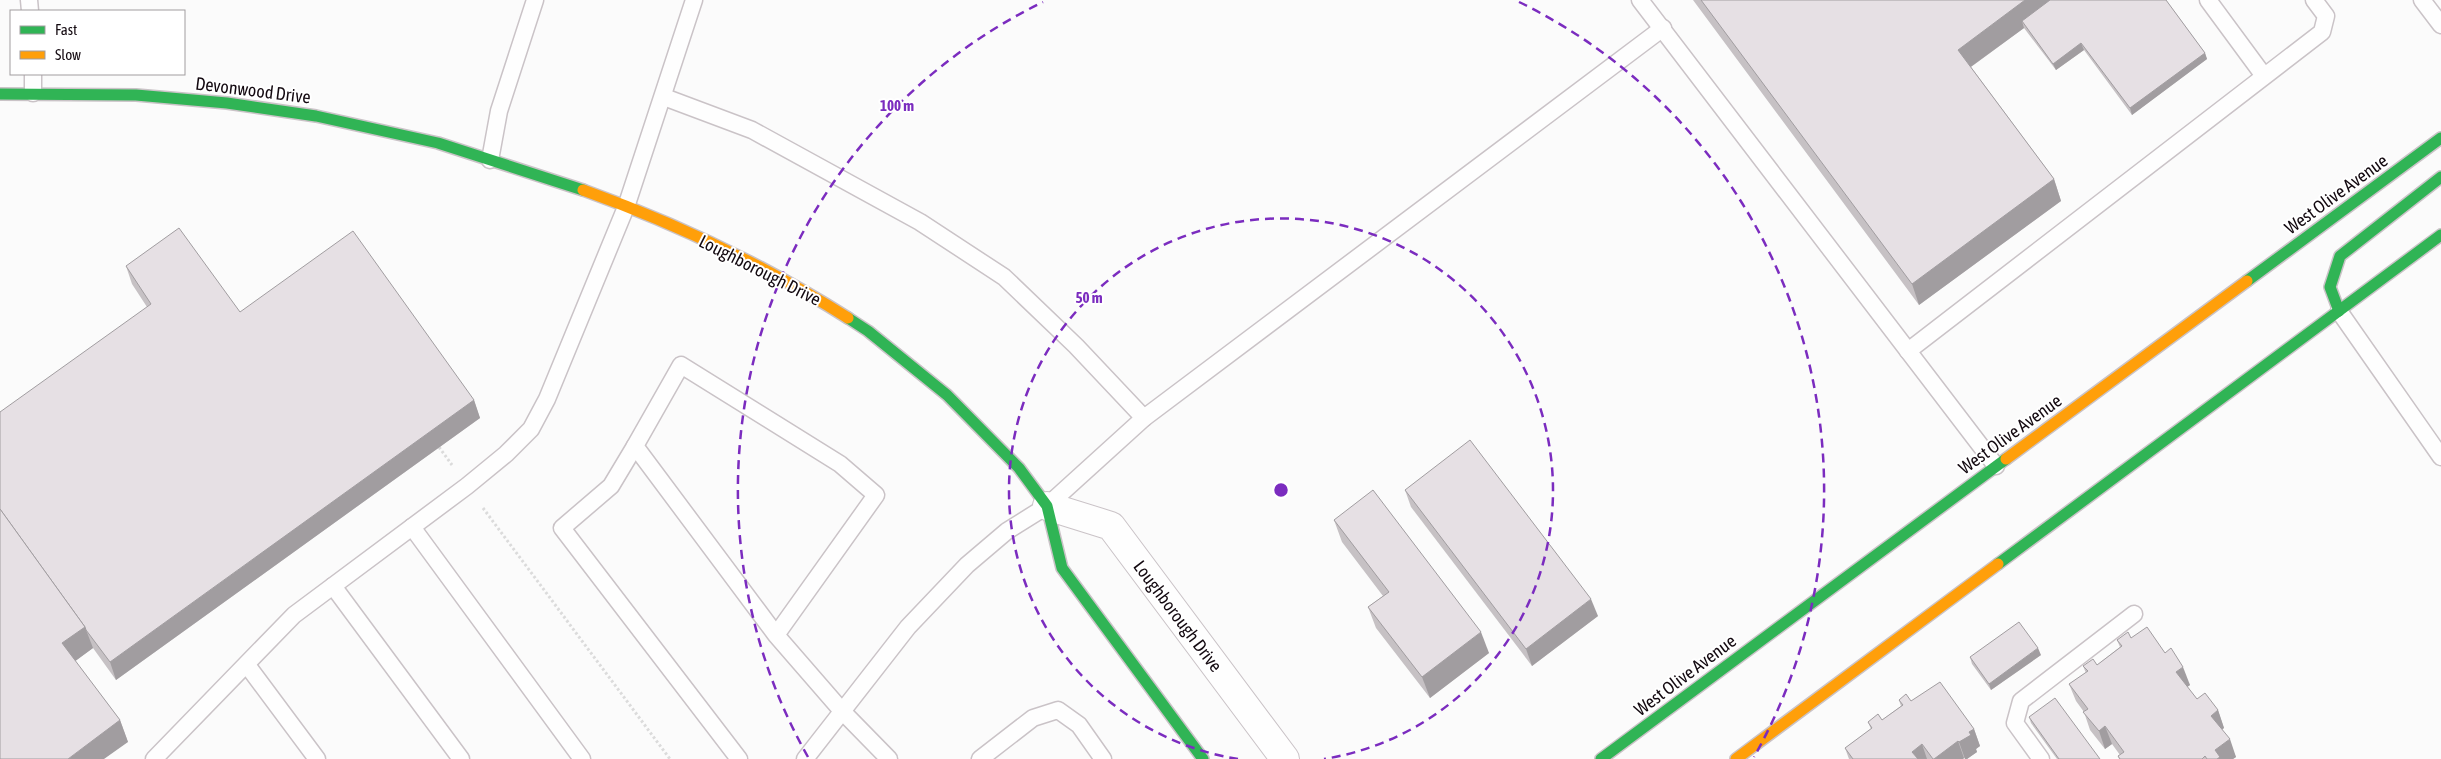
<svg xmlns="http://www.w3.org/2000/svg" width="2441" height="759" font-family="'Asap Condensed',sans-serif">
  <rect width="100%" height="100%" fill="#fbfbfb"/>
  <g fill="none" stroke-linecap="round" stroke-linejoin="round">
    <defs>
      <g id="lane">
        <polyline points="29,0 30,11"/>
        <polyline points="1640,0 1996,466"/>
        <polyline points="2208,0 2264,76"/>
        <polyline points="2422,0 2441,25"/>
        <polyline points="33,93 33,74"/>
        <polyline points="664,97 752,130 920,222 1004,277 1076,346 1144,418"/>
        <polyline points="490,160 499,111 535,0"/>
        <polyline points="2339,311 2441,457"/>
        <polyline points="1908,351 2322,32 2326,16 2314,0"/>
        <polyline points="635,446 611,486 562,528 739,759"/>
        <polyline points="412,527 582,759"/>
        <polyline points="333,586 461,759"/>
        <polyline points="776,635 876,495 840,464 681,365 635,446 776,635 842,711 889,759"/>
        <polyline points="247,665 317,759"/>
        <polyline points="154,759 294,615 467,486 506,454 531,429 547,399 626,207 694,0"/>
        <polyline points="805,759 908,627 967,565 1007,531 1047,506 1144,418 1663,28"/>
        <polyline points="980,759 1033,718 1058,710 1079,725 1103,759"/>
        <polyline points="2041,759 2015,723 2021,701 2134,614"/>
      </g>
      <polyline id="street" points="1047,506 1111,526 1285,759"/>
      <g id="fast">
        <polyline points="0,94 136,95 227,103 316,116 438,143 583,190"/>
        <polyline points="2247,281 2441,138"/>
        <polyline points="2339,311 2330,287 2340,256 2441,177"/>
        <polyline points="848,318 868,331 947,395 1019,468 1047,506 1062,568 1203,759"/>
        <polyline points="1998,564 2441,235"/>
        <polyline points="1601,759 2006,459"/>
      </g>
      <g id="slow">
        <path d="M583,190C675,223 766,266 848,318"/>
        <polyline points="2006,459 2247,281"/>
        <polyline points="1736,759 1998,564"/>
      </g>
    </defs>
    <use href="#lane" stroke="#cac3c7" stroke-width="19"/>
    <use href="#street" stroke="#cac3c7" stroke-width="30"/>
    <use href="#fast" stroke="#cac3c7" stroke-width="14"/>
    <use href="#slow" stroke="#cac3c7" stroke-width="14"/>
    <g stroke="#dbdbdb" stroke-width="3" stroke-dasharray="2.5 2.5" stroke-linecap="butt">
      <polyline points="439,447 452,465"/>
      <polyline points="483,508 670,759"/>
    </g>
    <use href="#lane" stroke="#fefefe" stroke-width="16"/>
    <use href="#street" stroke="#fefefe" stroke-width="28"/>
    <use href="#fast" stroke="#30b455" stroke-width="11"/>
    <use href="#slow" stroke="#ff9f0a" stroke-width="11"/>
  </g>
  <g fill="#c6c1c4">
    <polygon points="1693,0 2166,0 2205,53 2207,59 2132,115 2084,50 2056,70 2024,28 1971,67 2054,179 2061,201 1919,305"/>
    <polygon points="126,266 240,312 474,400 480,418 116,680 93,648 75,661 120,720 128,742 0,759 147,307 132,284"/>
    <polygon points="1405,490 1598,616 1532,666 1411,507"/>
    <polygon points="1334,520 1489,653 1430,698 1376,628 1368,607 1383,596 1342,542"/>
    <polygon points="2131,638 2165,653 2190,685 2187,687 2197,699 2218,710 2224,728 2222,729 2236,757 2233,759 2119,759 2118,756 2120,755 2112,744 2105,749 2090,730 2084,712 2076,701 2069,684 2086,673 2083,666 2097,665 2120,647 2117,640"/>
    <polygon points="2041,655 1991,690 1972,664 1970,657"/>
    <polygon points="1899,700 1911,701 1974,729 1980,746 1976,749 1977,752 1967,759 1964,758 1963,759 1849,759 1845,748 1871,729 1868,722 1882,720 1901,706"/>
    <polygon points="2029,717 2100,759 2057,759 2031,723"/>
  </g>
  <g fill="#a19da0">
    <polygon points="2025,0 2062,0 2022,21 2024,28 1965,71 1958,50"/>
    <polygon points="2081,43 2084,50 2056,70 2053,64"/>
    <polygon points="2205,53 2207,59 2132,115 2130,108"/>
    <polygon points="2054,179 2061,201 1919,305 1912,284"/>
    <polygon points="474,400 480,418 116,680 110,662"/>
    <polygon points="1591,599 1598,616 1532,666 1526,649"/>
    <polygon points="85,627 93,648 70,665 62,643"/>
    <polygon points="1481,632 1489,653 1430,698 1422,677"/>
    <polygon points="2038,648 2041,655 1991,690 1989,684"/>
    <polygon points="2183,667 2190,685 2183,690 2176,672"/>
    <polygon points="2218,710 2224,728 2218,733 2211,716"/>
    <polygon points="120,720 128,742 104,759 68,759"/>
    <polygon points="2105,726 2112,744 2105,749 2099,731"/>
    <polygon points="1974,729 1980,746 1976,749 1977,752 1967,759 1965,759 1959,742 1969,732"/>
    <polygon points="2230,739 2236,757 2233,759 2217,759 2215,750"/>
    <polygon points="1958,741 1964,758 1963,759 1934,759"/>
    <polygon points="1922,744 1927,759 1915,759 1912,752"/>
  </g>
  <g fill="#e6e0e4" stroke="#a19da0">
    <polygon points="1701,0 2025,0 1958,50 2054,179 1912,284"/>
    <polygon points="2050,0 2166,0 2205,53 2130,108 2081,43 2053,64 2022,21"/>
    <polygon points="179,228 240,312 353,231 474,400 110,662 86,630 85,627 0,509 0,412 151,304 126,266"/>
    <polygon points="1470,440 1591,599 1526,649 1405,490"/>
    <polygon points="1373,490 1481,632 1422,677 1368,607 1389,592 1334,520"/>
    <polygon points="0,509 85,627 62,643 120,720 68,759 0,759"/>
    <polygon points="2019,622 2038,648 1989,684 1970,657"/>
    <polygon points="2147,627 2165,653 2171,648 2183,667 2176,672 2197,699 2205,693 2218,710 2211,716 2230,739 2215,750 2220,757 2217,759 2207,759 2205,756 2202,759 2120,759 2118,756 2124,752 2105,726 2099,731 2083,712 2088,709 2069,684 2088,671 2083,666 2093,659 2097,665 2122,646 2117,640 2128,632 2131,638"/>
    <polygon points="1940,682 1974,729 1969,732 1971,735 1959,742 1958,741 1934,759 1933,759 1922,744 1912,752 1918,759 1853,759 1845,748 1872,728 1868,722 1878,714 1882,720 1903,705 1899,700 1906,694 1911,701"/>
    <polygon points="2055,698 2100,759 2059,759 2029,717"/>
  </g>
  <g fill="none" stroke="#7b2cbf" stroke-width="2.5" stroke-dasharray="9 6">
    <path d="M1238 759A272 272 0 1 1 1324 759"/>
    <path d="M808 757A543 543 0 0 1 1043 2M1519 2A543 543 0 0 1 1754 757"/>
  </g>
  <g text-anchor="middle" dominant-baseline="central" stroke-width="4" stroke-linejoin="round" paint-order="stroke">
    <g font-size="18" fill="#130910" stroke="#fff">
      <text transform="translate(253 90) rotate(7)">Devonwood Drive</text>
      <text transform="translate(2336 194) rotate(-36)">West Olive Avenue</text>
      <text transform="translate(760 270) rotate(27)">Loughborough Drive</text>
      <text transform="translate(2010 434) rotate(-36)">West Olive Avenue</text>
      <text transform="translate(1178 616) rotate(53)">Loughborough Drive</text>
      <text transform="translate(1685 675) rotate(-37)">West Olive Avenue</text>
    </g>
  </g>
  <circle cx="1281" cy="490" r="8" fill="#7b2cbf" stroke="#fff" stroke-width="2.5"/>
  <g font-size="15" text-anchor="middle" font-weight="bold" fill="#7b2cbf" stroke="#fff" stroke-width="4" stroke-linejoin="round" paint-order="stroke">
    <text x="897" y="111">100 m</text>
    <text x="1089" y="303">50 m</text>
  </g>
  <rect x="10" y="10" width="175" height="65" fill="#ffffff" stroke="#a19d9f"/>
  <rect x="20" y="26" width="25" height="8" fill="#30b455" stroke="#a19d9f"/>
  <text x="55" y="35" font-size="15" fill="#130910">Fast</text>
  <rect x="20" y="51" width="25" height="8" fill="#ff9f0a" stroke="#a19d9f"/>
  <text x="55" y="60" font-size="15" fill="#130910">Slow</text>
</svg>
